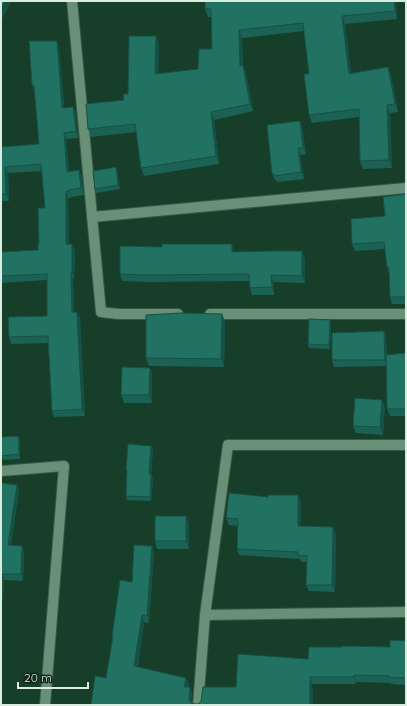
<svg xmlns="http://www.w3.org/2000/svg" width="407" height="706" font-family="Quicksand,sans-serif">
  <rect width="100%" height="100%" fill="#163e28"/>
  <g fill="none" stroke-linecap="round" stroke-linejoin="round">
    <defs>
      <g id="minor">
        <polyline points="72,1 101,312 118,314 178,314"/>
        <polyline points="92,217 406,188"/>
        <polyline points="210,314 406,314"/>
        <polyline points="1,471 64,466 45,705"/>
        <polyline points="205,615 406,612"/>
        <polyline points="198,705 205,615 228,445 406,445"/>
      </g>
    </defs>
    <use href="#minor" stroke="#385846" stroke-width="12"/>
    <use href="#minor" stroke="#679076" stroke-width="10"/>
  </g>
  <g fill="#1c6254">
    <polygon points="205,1 396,1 397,19 345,24 351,73 388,67 391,75 398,112 390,113 392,168 363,169 360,161 359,117 312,123 309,115 309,74 304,31 242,38 243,65 246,73 253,111 214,120 219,164 144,176 141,168 136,132 91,137 88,129 124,100 156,36 159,44 158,74 198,69 212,49 211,17 208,17 205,9"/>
    <polygon points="57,41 59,48 64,108 73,107 76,113 78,138 66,139 69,172 79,170 82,177 84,195 71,197 71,198 68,198 69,244 75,250 74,279 73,279 74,312 80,318 85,416 54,417 52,411 48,343 11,344 9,337 47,316 47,280 1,283 1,252 38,250 45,208 42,171 8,173 9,201 1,201 1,147 39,144 34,90 32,85"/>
    <polygon points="302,127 306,154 300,155 304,179 277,182 276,180 275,180 272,174"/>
    <polygon points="116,167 117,171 120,189 96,193 95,189"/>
    <polygon points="406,194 406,304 392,304 390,297 389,274 387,267 385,249 355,251 352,244 385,216"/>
    <polygon points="234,252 305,259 305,283 274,282 274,295 252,295 250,288 249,281 149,282 122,281 120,274"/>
    <polygon points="222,314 225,322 224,367 149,366 146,358"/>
    <polygon points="331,324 330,349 309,348 308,344"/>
    <polygon points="384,331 386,337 387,355 406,353 406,416 390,416 387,409 387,366 334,367 332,360"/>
    <polygon points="150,368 152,375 152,403 124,403 121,395"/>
    <polygon points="385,407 383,435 356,433 353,426"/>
    <polygon points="18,436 20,440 20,459 3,460 1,456"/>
    <polygon points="151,446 153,450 151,474 153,479 151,501 127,500 126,496 127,472 126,470"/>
    <polygon points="1,483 17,485 19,491 11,545 22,546 24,552 23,581 4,580 3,599 1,599"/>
    <polygon points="298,495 301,502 300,527 333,527 336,534 335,592 309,591 306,585 307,562 301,562 300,559 239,555 237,549 238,526 229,525 226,518 268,497"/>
    <polygon points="186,516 189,524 189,549 157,549 155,541"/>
    <polygon points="152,546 154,553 149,623 144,622 138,667 186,678 189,685 188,687 190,687 192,694 192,703 195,704 198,704 236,687 308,659 390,647 406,641 406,685 391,684 391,683 356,682 356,684 312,684 313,705 91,705 106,678 113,639 112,636 132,582"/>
  </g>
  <g fill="#175045">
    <polygon points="5,1 12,1 1,21 1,9"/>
    <polygon points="394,1 396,1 397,19 395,11"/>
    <polygon points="342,16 345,24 352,82 349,74"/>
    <polygon points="239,30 242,38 243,73 240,66"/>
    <polygon points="156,36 159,44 158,82 155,74"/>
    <polygon points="57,41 59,48 65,114 62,108"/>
    <polygon points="243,65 246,73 253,111 250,104"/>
    <polygon points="388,67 391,75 398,112 395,104"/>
    <polygon points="387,105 390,113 392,168 389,160"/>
    <polygon points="73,107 76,113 78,138 76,131"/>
    <polygon points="211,112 214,120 219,164 216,156"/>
    <polygon points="300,121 302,127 306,154 303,148"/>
    <polygon points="64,133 66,139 70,179 67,172"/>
    <polygon points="298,148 300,155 304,179 301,172"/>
    <polygon points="5,167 8,173 9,201 6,194"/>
    <polygon points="116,167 117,171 120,189 118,185"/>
    <polygon points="79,170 82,177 84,195 81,188"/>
    <polygon points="66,191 68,198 69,250 66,244"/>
    <polygon points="72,244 75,250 74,279 72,273"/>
    <polygon points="232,244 234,251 234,259 232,252"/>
    <polygon points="302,251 305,259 305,283 302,276"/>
    <polygon points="71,273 73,279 74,319 72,312"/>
    <polygon points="271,275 274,282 274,295 272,287"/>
    <polygon points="77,312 80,318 85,416 82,409"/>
    <polygon points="222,314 225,322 224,367 221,359"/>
    <polygon points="330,320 331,324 330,349 329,345"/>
    <polygon points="384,331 386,337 387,366 385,360"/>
    <polygon points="150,368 152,375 152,403 149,395"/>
    <polygon points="382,400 385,407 383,435 380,427"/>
    <polygon points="18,436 20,440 20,459 19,454"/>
    <polygon points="151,446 153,450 151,478 149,474"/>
    <polygon points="151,474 153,479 151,501 150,497"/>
    <polygon points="17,485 19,491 10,552 8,545"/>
    <polygon points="298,495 301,502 300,533 298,526"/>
    <polygon points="186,516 189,524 189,549 186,541"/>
    <polygon points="333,527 336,534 335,592 332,585"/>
    <polygon points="22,546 24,552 23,581 21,574"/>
    <polygon points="152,546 154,553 149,623 147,616"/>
    <polygon points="2,574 4,580 3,599 1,594"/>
    <polygon points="142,615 144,622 137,673 134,666"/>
    <polygon points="354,675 356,682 356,684 354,677"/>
    <polygon points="310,677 312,684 313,705 310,705"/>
    <polygon points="186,678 189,685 187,694 184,687"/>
    <polygon points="190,687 192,694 192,705 189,700"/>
  </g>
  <g fill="#217262" stroke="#175045">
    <polygon points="1,1 5,1 1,9"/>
    <polygon points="205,1 394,1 395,11 342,16 349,74 388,67 395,104 387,105 389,160 360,161 359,109 309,115 304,74 309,74 303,23 239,30 240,66 243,65 250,104 211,112 216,156 141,168 135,124 88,129 86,104 124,100 123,94 128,94 129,36 156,36 155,74 198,69 199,49 212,49 211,9 205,9"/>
    <polygon points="29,41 57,41 62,108 73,107 76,131 64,133 67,172 79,170 81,188 69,190 69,191 66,191 66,244 72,244 72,273 71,273 72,312 77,312 82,409 52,411 48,336 9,337 8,317 47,316 47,274 1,276 1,252 38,250 38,244 39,244 38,208 45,208 41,164 5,167 6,194 1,194 1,147 39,144 34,85 32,85"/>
    <polygon points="300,121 303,148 298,148 301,172 274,176 274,174 272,174 267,125"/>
    <polygon points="116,167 118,185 95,189 93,171"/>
    <polygon points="406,194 406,297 390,297 389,267 387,267 384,242 352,244 351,219 385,216 383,197"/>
    <polygon points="162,244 232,244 232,252 271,251 302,251 302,276 271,275 272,287 250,288 249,274 146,275 120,274 120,246 162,247"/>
    <polygon points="181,313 222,314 221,359 146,358 146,315"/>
    <polygon points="309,319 330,320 329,345 308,344"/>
    <polygon points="384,331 385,360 332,360 332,333"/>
    <polygon points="406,353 406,409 387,409 386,355"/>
    <polygon points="122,367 150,368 149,395 121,395"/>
    <polygon points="355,398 382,400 380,427 353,426"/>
    <polygon points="18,436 19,454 1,456 1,437"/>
    <polygon points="128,444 151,446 149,474 151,474 150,497 126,496 127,470 126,470"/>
    <polygon points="1,483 17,485 8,545 22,546 21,574 2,574 1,585"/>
    <polygon points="229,493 268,497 268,495 298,495 298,526 333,527 332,585 306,585 307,556 298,555 298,552 237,549 238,519 226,518"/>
    <rect x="155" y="516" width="31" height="25"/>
    <polygon points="134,545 152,546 147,616 142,615 134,666 186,678 184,687 190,687 189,700 191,703 195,704 198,704 201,701 203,687 236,687 238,654 308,659 309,647 342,647 342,646 390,647 390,640 406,641 406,678 388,677 389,676 354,675 354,677 310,677 310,705 91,705 95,676 106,678 113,636 112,636 120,580 132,582"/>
    <polygon points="71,704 82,705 71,705"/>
  </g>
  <rect width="407" height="706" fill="none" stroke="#d8eddf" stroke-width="4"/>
  <path d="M18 682v6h70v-6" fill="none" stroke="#d8eddf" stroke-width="2"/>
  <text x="24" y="682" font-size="12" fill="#d8eddf" stroke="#102116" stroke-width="3" paint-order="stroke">20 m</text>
</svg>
